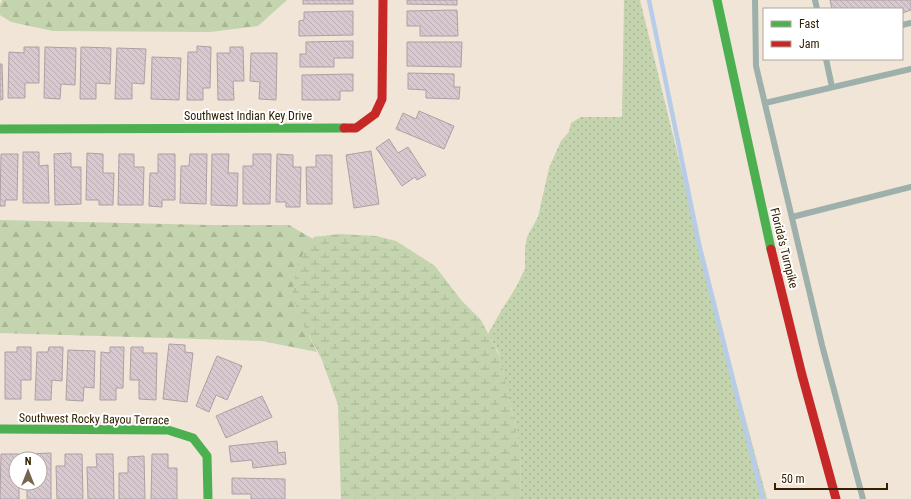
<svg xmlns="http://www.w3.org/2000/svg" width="911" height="499" font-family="'Roboto Condensed',sans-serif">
  <defs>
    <pattern id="grass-dots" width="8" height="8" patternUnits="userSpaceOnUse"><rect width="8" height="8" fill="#c3d4ae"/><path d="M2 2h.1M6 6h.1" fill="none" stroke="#a8b694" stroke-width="1.8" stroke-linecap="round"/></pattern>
    <pattern id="forest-firs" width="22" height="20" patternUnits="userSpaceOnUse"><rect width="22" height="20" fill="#c3d4ae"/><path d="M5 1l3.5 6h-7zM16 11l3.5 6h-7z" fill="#a8b694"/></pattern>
    <pattern id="wetland-marsh" width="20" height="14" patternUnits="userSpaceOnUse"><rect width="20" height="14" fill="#c3d4ae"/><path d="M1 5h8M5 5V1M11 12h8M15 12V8" fill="none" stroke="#a8b694"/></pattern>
    <pattern id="building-back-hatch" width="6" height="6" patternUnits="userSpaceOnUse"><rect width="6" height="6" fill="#d8c8d0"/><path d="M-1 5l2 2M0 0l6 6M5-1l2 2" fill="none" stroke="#baacb1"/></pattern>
  </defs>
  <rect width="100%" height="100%" fill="#f0e5d6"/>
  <polygon fill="url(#grass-dots)" points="624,0 640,0 707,275 767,499 521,499 520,448 499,353 488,334 501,311 515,289 525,269 525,249 527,237 538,217 549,168 561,141 569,132 571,123 581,117 622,117"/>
  <g fill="url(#forest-firs)">
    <polygon points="2,0 287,0 258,26 210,32 53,31 11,22 0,15 0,5"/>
    <polygon points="0,220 209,225 289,225 313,239 299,261 309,336 317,352 262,341 0,333"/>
  </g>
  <polygon fill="url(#wetland-marsh)" points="339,234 376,236 396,241 435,266 461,300 481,320 500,357 520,448 521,499 341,499 338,405 322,360 299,316 292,291 299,261 314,237"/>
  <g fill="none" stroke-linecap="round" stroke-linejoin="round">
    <polyline stroke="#b7cce8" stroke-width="4.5" points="649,0 699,244 763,499"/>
  </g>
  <g fill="url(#building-back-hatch)" stroke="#ada0a4">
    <rect x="303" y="0" width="50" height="4"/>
    <polygon points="407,0 457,0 457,5 407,4"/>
    <polygon points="830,0 911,0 911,10 902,13 902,9 832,9"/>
    <polygon points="457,10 458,36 420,36 420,26 407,26 407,11"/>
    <polygon points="353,11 353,35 299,36 299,21 304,20 304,12"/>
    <polygon points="353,41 353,58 334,58 334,67 300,67 300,54 306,54 306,42"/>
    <polygon points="407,42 462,42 461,67 407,66"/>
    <polygon points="197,46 211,47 210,88 203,88 203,100 187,100 188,52 197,52"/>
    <polygon points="24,47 39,47 39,83 25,83 25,98 8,98 9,52 24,53"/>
    <polygon points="45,47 76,48 75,85 61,84 60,99 44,98"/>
    <polygon points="81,47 111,48 110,84 96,83 96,99 80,99"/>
    <polygon points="230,47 243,47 244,81 233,81 234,100 218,100 217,53 230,53"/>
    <polygon points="117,48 146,49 144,84 132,83 132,99 115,99"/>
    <polygon points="251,53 277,53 276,100 259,99 260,82 250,81"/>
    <polygon points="152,57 181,58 179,100 151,99"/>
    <polygon points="0,64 2,64 3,99 0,100"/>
    <polygon points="408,73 454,74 454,87 460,87 459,99 426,98 426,90 408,89"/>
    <polygon points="353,74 353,91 340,91 340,100 302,100 302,75"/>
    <polygon points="419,111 454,126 444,149 396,129 403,113 416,119"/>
    <polygon points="389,139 398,153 408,147 426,175 417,180 415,177 402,186 376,148"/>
    <polygon points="371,151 379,204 354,208 346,155"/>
    <polygon points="23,152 39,152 39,166 48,165 49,203 23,203"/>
    <polygon points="71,153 71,167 81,167 81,204 55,205 54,154"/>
    <polygon points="87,153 103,154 103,173 114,173 113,205 99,205 99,200 86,200"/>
    <polygon points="1,154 18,154 17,200 5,200 5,206 0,206"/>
    <polygon points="119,154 134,154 134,167 144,167 143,205 118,205"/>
    <polygon points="158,154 175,154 175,200 162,200 162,207 149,206 150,173 158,173"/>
    <polygon points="190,154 207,154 206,204 180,203 181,166 189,166"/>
    <polygon points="212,154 229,154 228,173 238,173 237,206 211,205"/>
    <polygon points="253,154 271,154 270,204 243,204 243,166 253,166"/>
    <polygon points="277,154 293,155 293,167 301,167 300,207 286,207 286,202 276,202"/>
    <polygon points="316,155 332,155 332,204 307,204 306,167 316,167"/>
    <polygon points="169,344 185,345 185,352 193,353 187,402 163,399"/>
    <polygon points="17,347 31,347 31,380 21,380 21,399 5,399 5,352 17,352"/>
    <polygon points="49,347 63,347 62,381 52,380 51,400 35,400 37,352 48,352"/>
    <polygon points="110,347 124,347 123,388 116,388 116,400 100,400 101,352 110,353"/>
    <polygon points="131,347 143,347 143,353 157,353 156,400 139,399 139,380 130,380"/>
    <polygon points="68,350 95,351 94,388 84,387 83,401 66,400"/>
    <polygon points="217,356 242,366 227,400 216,395 209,412 196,406"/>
    <polygon points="262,396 272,417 226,438 216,416"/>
    <polygon points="277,441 278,453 285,452 286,464 253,468 252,460 231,462 229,446"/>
    <polygon points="51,453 51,499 27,499 27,483 40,483 40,459 26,459 26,454"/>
    <polygon points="1,454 19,454 19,459 16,459 16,483 19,483 19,499 0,499"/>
    <polygon points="65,454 82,454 83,499 57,499 56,466 65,466"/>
    <polygon points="96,454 113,454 114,499 88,499 87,467 97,467"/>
    <polygon points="152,454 168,454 168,468 177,468 177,499 151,499"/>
    <polygon points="144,456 145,499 119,499 119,473 128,473 128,457"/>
    <polygon points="232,478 285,479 285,499 251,499 251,494 232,494"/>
  </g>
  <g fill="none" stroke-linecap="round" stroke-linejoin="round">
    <g stroke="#9db0ac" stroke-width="6">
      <polyline points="755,0 756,66 822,345 863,499"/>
      <polyline points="815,0 817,9"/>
      <polyline points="902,25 911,23"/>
      <polyline points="826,59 832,87"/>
      <polyline points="765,103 911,69"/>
      <polyline points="792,217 911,187"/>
    </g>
    <g stroke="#4caf50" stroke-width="9">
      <polyline points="717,0 771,249"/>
      <polyline points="0,129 344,128"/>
      <polyline points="0,429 168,430 193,438 207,456 208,499"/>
    </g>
    <g stroke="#c62828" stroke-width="9">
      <polyline points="344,128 356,128 375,114 382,99 383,0"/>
      <polyline points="771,249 802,375 836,499"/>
    </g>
  </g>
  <g text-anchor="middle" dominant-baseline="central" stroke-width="4" stroke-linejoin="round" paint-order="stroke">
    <g font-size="12" fill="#332102" stroke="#fff">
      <text x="248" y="116">Southwest Indian Key Drive</text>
      <text transform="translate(784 248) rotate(76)">Florida's Turnpike</text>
      <text transform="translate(94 419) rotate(1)">Southwest Rocky Bayou Terrace</text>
    </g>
  </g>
  <rect x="763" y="8" width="140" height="52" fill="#ffffff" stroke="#ada69a"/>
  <rect x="771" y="21" width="20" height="6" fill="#4caf50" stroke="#ada69a"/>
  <text x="799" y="28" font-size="12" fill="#332102">Fast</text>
  <rect x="771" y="41" width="20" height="6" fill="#c62828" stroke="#ada69a"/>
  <text x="799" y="48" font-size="12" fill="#332102">Jam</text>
  <g transform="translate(28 471)"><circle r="19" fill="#ffffff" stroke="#ada69a"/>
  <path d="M0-3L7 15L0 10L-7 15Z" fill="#75664c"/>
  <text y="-6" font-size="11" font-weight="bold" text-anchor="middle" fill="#332102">N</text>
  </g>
  <path d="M775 483v6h112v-6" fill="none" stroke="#332102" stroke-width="2"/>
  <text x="781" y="483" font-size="12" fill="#332102" stroke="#ffffff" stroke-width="3" paint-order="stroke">50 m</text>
</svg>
